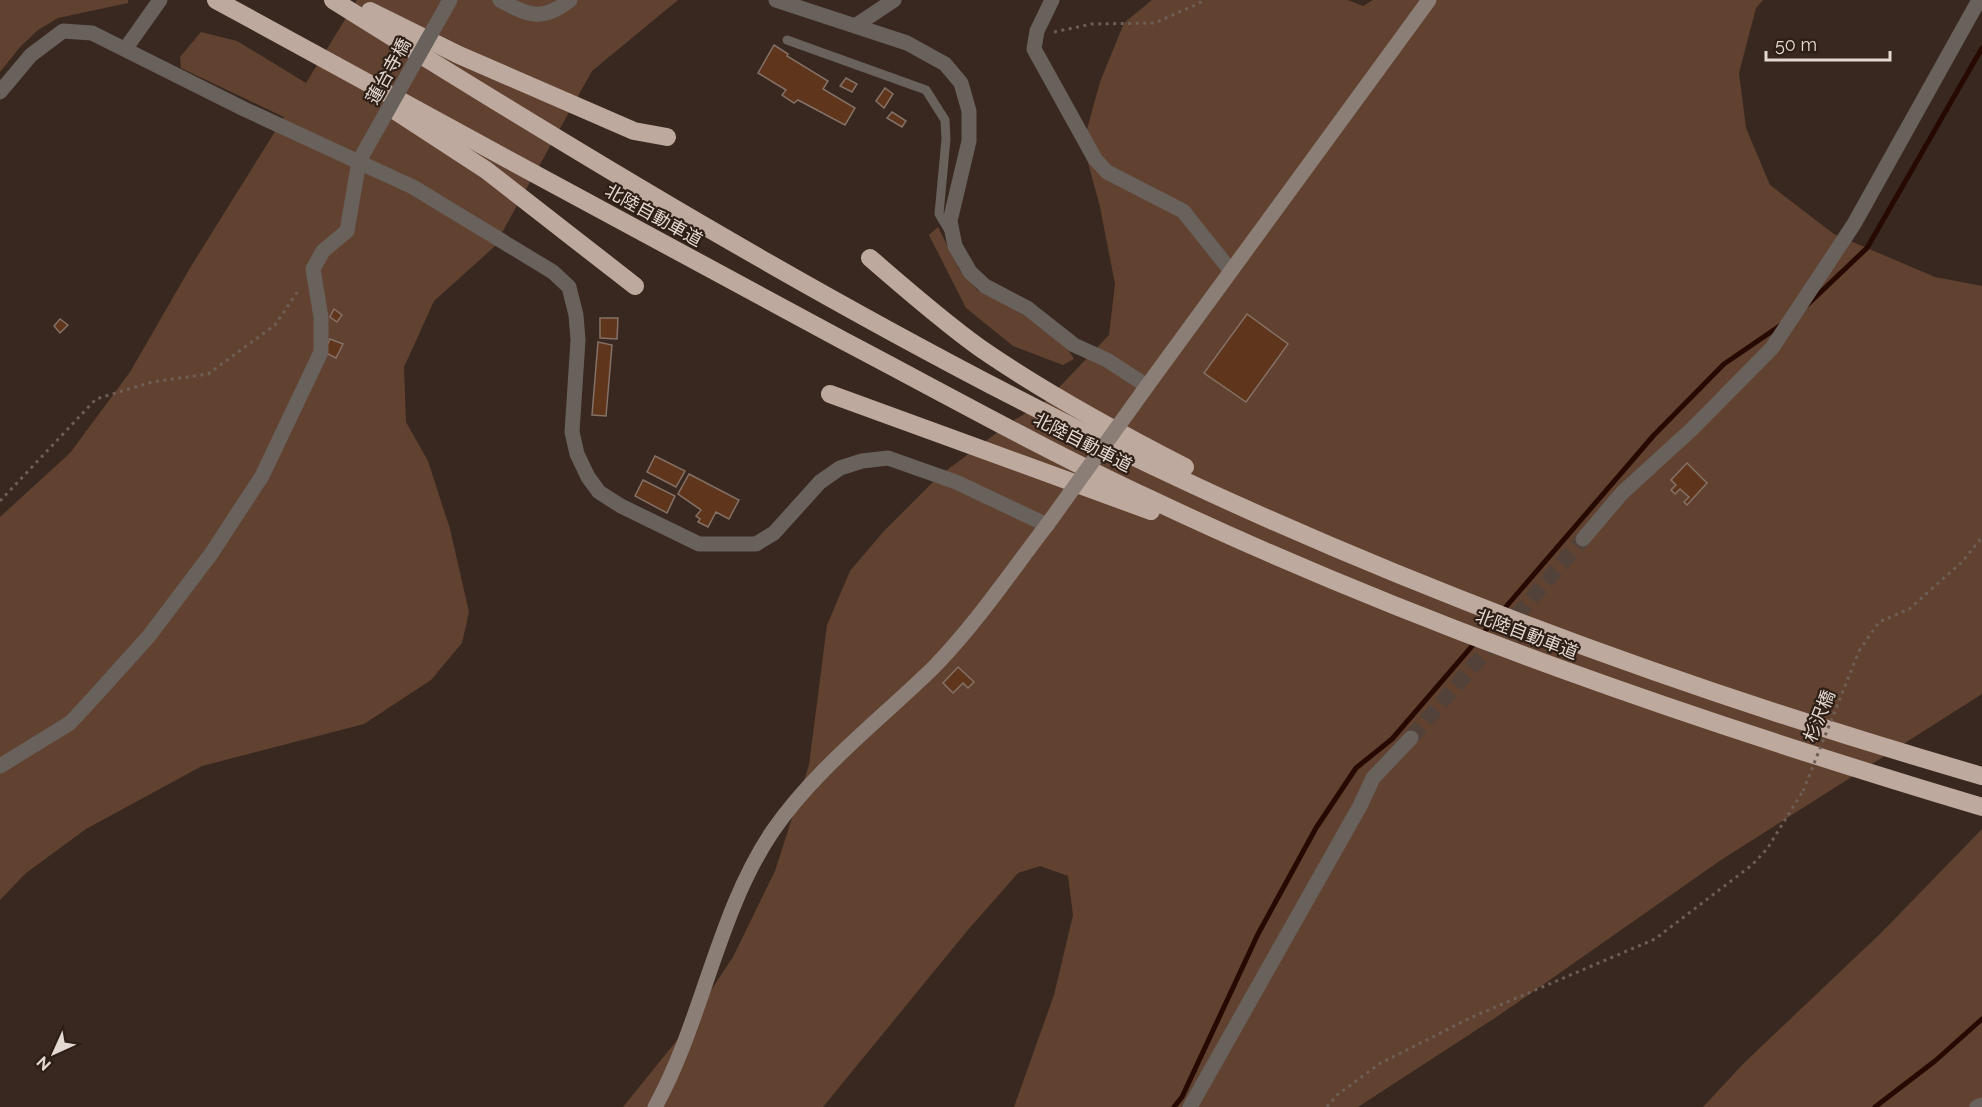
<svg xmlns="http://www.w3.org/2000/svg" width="1982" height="1107" font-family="Raleway,'Noto Sans JP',sans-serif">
  <rect width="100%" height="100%" fill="#38281f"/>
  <g fill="#614230">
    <polygon points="0,0 128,0 128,3 58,18 38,30 20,47 0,72"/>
    <polygon points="357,0 678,0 592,71 494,247 434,301 404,367 406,422 428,461 450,529 469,612 462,643 431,680 364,724 202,766 86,829 26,873 0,900 0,517 70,453 130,372 190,268 284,117 181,68 180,57 201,32 237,41 306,83"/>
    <polygon points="1152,0 1348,0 1363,6 1373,0 1763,0 1756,8 1739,73 1746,128 1770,185 1834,234 1935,277 1982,286 1982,694 1721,860 1501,1014 1358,1107 1014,1107 1054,995 1073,915 1068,876 1040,866 1018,873 967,931 823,1107 623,1107 682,1034 733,957 775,871 809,765 827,625 850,571 884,531 939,476 1011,422 1046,401 1109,335 1115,284 1100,207 1083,144 1100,82 1124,23"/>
    <polygon points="938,227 959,269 977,290 1018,311 1067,348 1074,359 1063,365 1013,346 966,308 929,235"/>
    <polygon points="1982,829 1982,1107 1703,1107 1744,1063 1882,932"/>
  </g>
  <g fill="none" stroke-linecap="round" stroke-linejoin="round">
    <g stroke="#260900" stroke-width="5">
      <polyline points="1805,307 1867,248 1982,48"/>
      <polyline points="1174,1107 1182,1097 1258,934 1316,828 1356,768 1392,739 1654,435 1724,364 1781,325"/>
      <polyline points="1875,1107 1935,1061 1982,1019"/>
    </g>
  </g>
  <g fill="#5f351b" stroke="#847167" stroke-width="1.5">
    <polygon points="774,45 788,54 787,56 828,81 823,89 855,108 845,125 798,100 794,103 782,95 786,90 758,73"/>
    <polygon points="846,78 857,84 852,92 840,86"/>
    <polygon points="885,88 893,94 884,108 876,101"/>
    <polygon points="892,112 906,121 902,127 887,118"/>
    <polygon points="334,309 342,315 337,322 330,317"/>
    <polygon points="1247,314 1288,344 1246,402 1204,373"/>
    <polygon points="600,318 618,318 617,339 600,338"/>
    <polygon points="60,319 68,325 60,333 54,326"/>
    <polygon points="330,339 343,344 336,358 324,352"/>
    <polygon points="598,342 612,345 606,416 592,415"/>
    <polygon points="655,456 685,471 676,487 647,472"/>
    <polygon points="1687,463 1707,483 1687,505 1684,502 1689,497 1680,489 1675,494 1671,490 1676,485 1671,480"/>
    <polygon points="689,474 739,500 729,519 716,512 708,527 698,522 700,519 696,516 701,510 678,494"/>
    <polygon points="643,480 675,496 667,513 635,496"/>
    <polygon points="958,667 974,682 968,688 963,683 953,693 943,683"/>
  </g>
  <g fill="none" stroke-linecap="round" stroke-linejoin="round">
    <polyline stroke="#52423a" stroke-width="15" stroke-dasharray="15 8" stroke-linecap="butt" points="1411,738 1583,539"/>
    <g stroke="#6d5e56" stroke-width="3" stroke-dasharray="3 4.5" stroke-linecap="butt">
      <polyline points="1054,32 1092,24 1155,23 1206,0"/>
      <polyline points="0,501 96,399 152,382 208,374 275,325 300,288"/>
      <polyline points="1859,651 1879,622 1909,609 1962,562 1982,537"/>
      <polyline points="1327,1107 1337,1095 1379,1064 1472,1017 1655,939 1752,865 1767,849 1803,791"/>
    </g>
    <polyline stroke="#69615c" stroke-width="9" points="787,40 926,90 945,120 946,139 939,214 948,229"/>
    <g stroke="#69615c" stroke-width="15">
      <path d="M500,0C530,17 543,21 570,0"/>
      <polyline points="776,0 907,43 945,64 961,83 969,111 969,141 950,221 955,246 970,272 985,286 1027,308 1074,345 1107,360 1147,386"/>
      <polyline points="1052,0 1037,31 1034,49 1095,159 1107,172 1183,211 1231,271"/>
      <polyline points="855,26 894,0"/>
      <polyline points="126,48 160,0"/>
      <polyline points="0,92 31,55 63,31 92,33 244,109 413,187 553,272 569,287 576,315 578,340 572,432 577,454 588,477 599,492 621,506 699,544 756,544 774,533 820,482 840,468 862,461 888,458 956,482 1047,525"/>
      <polyline points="1583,539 1622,493 1692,429 1772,348 1854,224 1979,0"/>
      <polyline points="0,766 70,723 95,696 149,636 211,554 262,476 321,352 321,317 313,269 323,251 347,231 359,161"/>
      <polyline points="1190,1107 1360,806 1373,778 1411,738"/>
      <polyline points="1977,1107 1982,1105"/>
    </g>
    <g stroke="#8b7e77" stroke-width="15">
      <polyline points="1147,386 1429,0"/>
      <path d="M655,1107C703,1020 717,914 772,832C815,769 880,720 934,667C976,624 1010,573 1047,525"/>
    </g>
    <g stroke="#bda99d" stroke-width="18">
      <path d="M216,0C425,114 634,229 844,341C945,394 1045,450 1148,498C1416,625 1698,722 1982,807"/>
      <path d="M333,0C574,151 818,299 1073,427C1363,572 1671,686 1982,776"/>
      <polyline points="370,11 459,55 634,131 667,137"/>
      <polyline points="394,110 486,170 635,286"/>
      <path d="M870,258C906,289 941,320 980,348C1045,393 1115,431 1185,467"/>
      <polyline points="830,394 1151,511"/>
    </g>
    <polyline stroke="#6d5e56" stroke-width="3" stroke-dasharray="3 4.5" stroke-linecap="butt" points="1803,791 1859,651"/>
    <polyline stroke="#69615c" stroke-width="15" points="359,161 450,0"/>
    <polyline stroke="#8b7e77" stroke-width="15" points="1047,525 1147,386"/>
  </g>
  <g text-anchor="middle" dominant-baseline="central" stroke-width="4.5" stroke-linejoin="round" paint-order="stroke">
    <g font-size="18" fill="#e3d8d2" stroke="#2e1f16">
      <text transform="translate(388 71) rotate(-61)">蓮台寺橋</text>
      <text transform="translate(654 215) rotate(29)">北陸自動車道</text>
      <text transform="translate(1083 442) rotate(27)">北陸自動車道</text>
      <text transform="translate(1527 634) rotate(21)">北陸自動車道</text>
      <text transform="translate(1819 716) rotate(-68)">杉沢橋</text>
    </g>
  </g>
  <g transform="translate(54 1053) rotate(225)" stroke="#2e1f16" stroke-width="4.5" paint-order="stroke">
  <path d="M0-4.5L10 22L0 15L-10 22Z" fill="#e3d8d2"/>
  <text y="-9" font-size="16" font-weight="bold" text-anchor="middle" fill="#e3d8d2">N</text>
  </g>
  <path d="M1766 51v9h124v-9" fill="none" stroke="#e3d8d2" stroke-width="3"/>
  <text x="1775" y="51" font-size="18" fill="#e3d8d2" stroke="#2e1f16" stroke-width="4.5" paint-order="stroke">50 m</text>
</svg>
